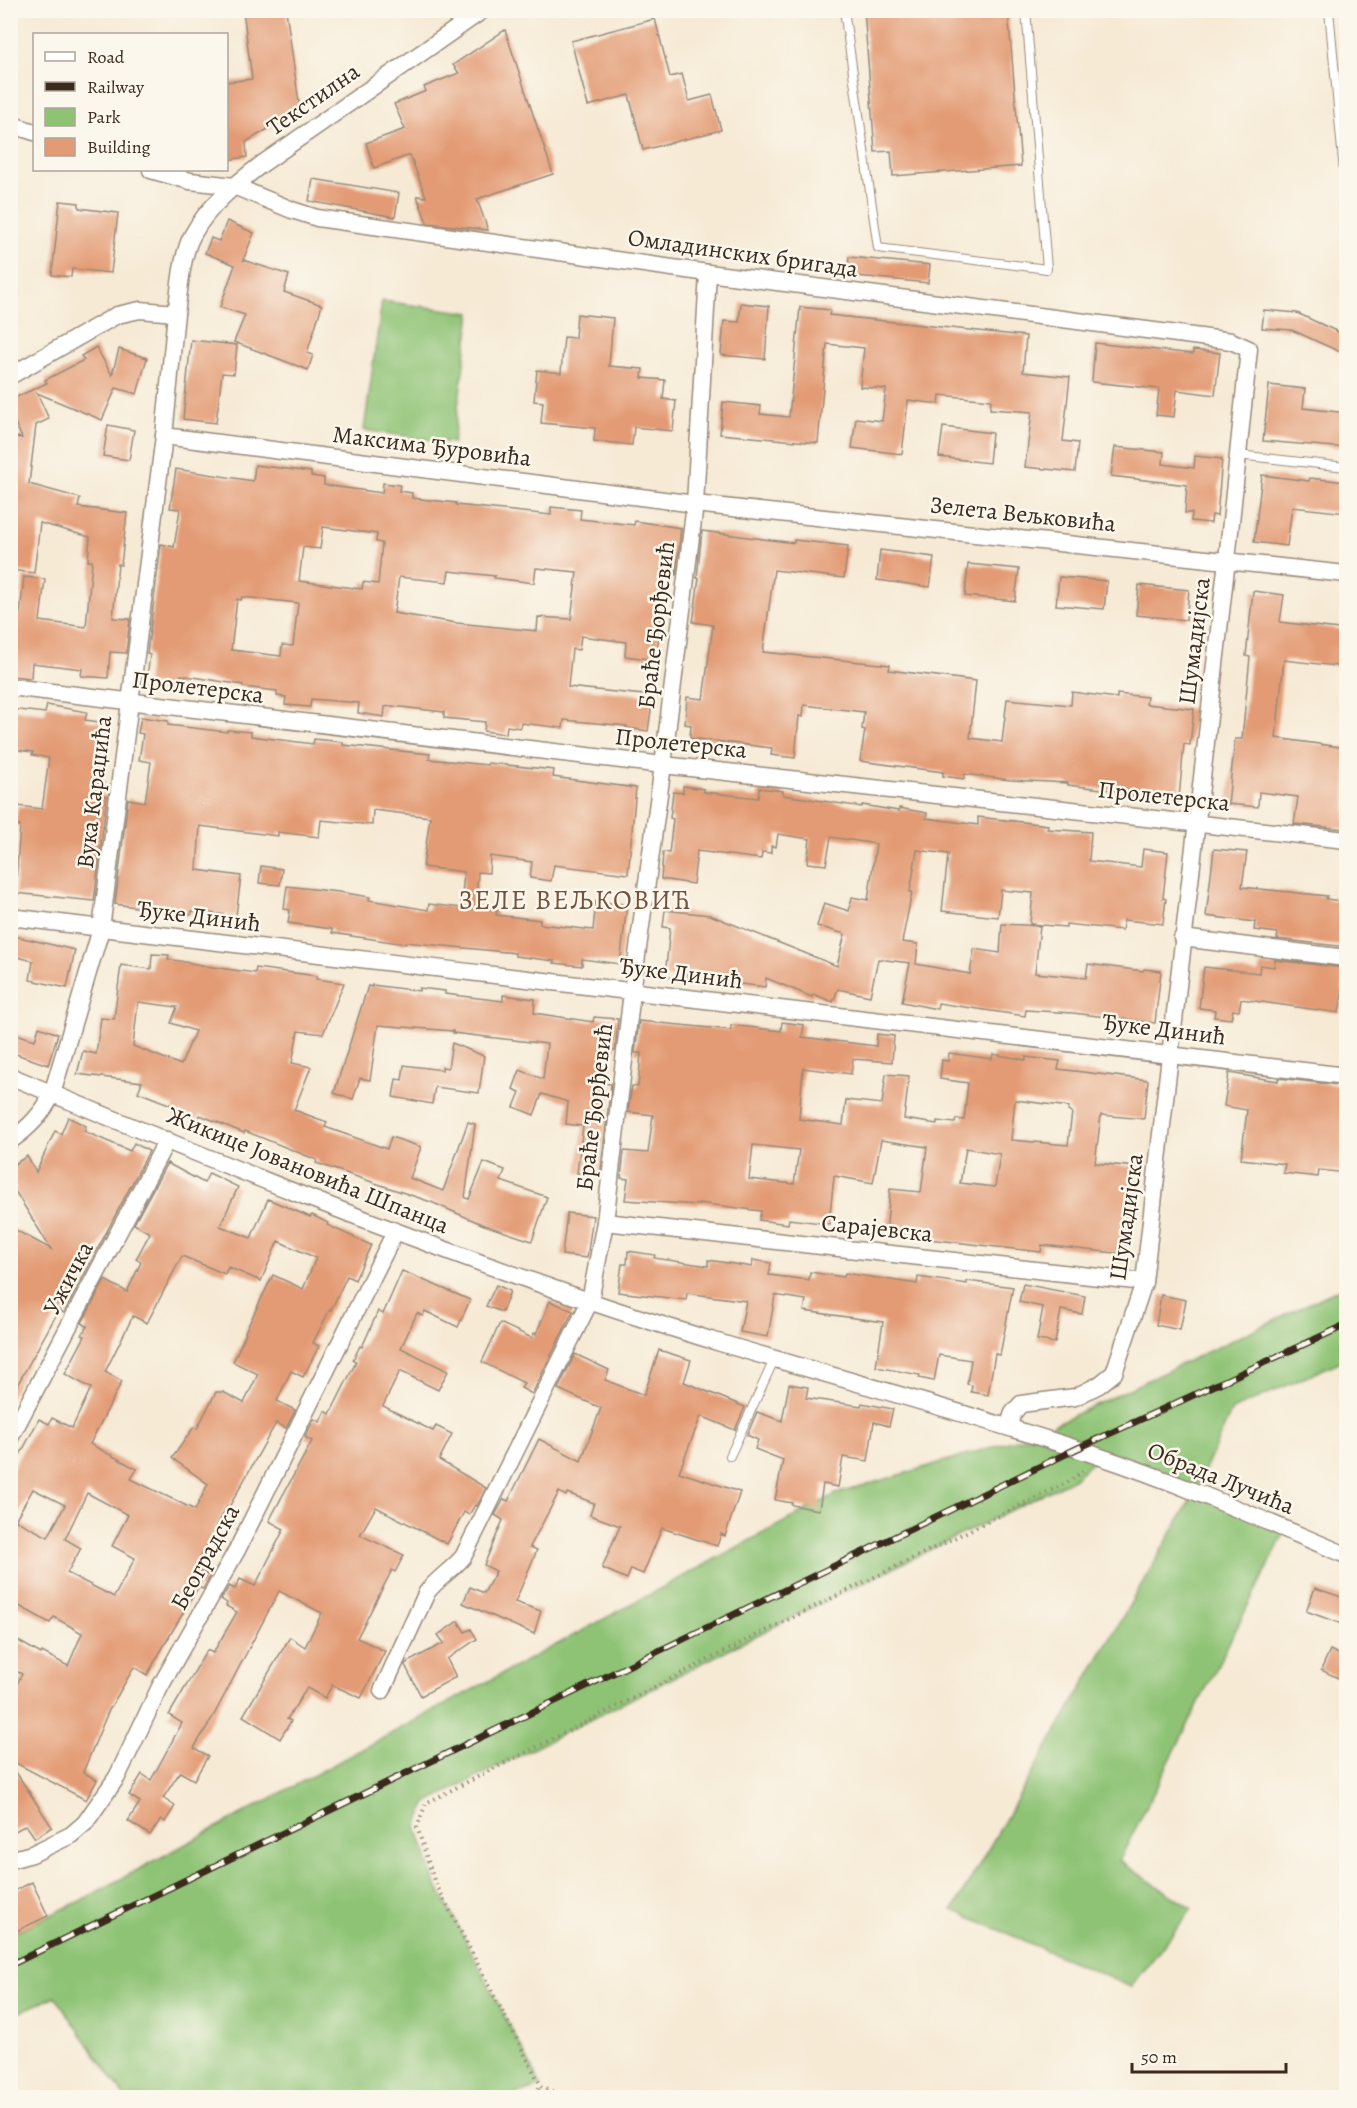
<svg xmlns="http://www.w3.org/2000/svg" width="1357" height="2108" font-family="Alegreya,serif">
  <rect width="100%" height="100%" fill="#fbf7ec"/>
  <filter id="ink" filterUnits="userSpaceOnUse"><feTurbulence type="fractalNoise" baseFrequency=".0167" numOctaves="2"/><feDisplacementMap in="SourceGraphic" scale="12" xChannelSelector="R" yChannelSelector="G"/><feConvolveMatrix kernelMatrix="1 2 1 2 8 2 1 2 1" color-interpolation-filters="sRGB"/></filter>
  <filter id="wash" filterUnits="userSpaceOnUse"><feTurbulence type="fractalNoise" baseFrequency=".008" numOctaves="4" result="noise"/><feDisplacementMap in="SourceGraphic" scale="24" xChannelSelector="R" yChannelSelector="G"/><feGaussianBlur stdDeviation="1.35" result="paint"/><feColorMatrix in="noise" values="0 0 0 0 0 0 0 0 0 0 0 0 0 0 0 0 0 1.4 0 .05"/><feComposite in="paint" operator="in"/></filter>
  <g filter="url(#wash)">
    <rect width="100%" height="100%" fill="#f6ead5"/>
    <g fill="#8ec374" stroke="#647649" stroke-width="1.5">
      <polygon points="382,301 471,313 453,443 364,430"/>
      <polygon points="1346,1286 1346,1359 1232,1410 1195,1491 1286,1530 1119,1861 1192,1909 1131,1987 953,1910 1195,1492 1099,1456 1072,1480 771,1628 426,1803 417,1827 434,1880 541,2086 506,2098 125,2097 55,1996 11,2016 11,1934 80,1901 836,1494 1032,1435"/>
    </g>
    <g id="blocks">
      <g fill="#e39b75" fill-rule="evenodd">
        <polygon points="243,10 286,10 300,110 246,142 247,157 226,160 226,82 252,79"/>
        <polygon points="864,10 1008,10 1021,166 893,176 891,151 875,152"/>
        <polygon points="655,19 670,77 682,74 689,101 712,95 721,130 643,150 629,95 588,106 571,41"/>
        <polygon points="505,30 553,174 477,199 488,230 427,223 417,196 426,197 410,155 374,168 366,143 405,129 394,104 426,91 424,87 459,73 453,65"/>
        <polygon points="313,179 399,193 395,217 309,201"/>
        <polygon points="60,201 79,203 79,208 118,213 111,273 72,269 71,277 52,275"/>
        <polygon points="227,221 254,233 243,260 289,275 284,292 322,305 307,353 313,355 308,370 234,342 245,315 220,307 235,265 205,253 211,238 219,241"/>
        <polygon points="849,257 930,265 928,283 847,275"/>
        <polygon points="741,303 769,306 765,359 721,355 724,321 739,322"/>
        <polygon points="800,307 830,310 829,315 1026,336 1023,372 1070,377 1063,441 1078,443 1075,472 1025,467 1032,412 990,409 991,400 940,395 939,404 908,400 902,454 852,448 856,418 882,421 886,389 860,387 864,348 827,344 818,443 720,434 723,402 761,406 760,414 789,417"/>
        <polygon points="1264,310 1297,313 1347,336 1347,355 1292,330 1262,328"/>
        <polygon points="577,314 613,318 609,366 643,369 642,378 665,380 663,399 676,401 673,431 634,427 632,445 594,441 595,428 541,423 543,402 534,401 537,370 561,373 564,337 575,338"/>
        <polygon points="191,340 237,345 234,374 222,373 216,423 183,419"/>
        <polygon points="1095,343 1193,354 1193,350 1220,353 1215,395 1177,390 1174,417 1156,415 1159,389 1092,382"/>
        <polygon points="96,347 112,375 119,349 147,358 137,394 116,388 102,420 37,393 49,419 36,425 29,484 80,498 78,507 127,513 121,565 118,564 113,618 130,619 126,653 110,652 108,678 81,676 82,669 32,663 31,678 10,676 10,612 20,613 24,577 45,579 40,621 86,627 92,561 88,561 90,537 40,523 34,573 10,570 10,436 22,438 10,412 10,400 47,383 45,380 84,360 81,356"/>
        <polygon points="1269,385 1305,389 1303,408 1347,413 1347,448 1263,441"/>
        <polygon points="108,425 134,430 129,460 103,456"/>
        <polygon points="943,427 992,433 989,463 939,457"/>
        <polygon points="1115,447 1164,452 1163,464 1194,468 1195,456 1222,459 1217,516 1212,515 1211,523 1191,521 1192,513 1185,513 1187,485 1111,476"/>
        <path d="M255,465L311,472V476L324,478V485L382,493L383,483L400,485L399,491L412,493V498L456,503V505L551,515V507L581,510L580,519L634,525L635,521L681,528L676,575L662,573L657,611L662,612L656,660L625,656L626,642L581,636L579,650L572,649L568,687L653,696L648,731L626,728L627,726L564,720L563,728L521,723L520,728L507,726L506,734L484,731L485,722L444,718V712L392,706L385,707L384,717L358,713L359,703L311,699L310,707L285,705L286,697L277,696V691L243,687V685L181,675L179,688L146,684L150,655L147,654L161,544L174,547L180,509L170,508L176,469L253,481ZM323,527L377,534L376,542L382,543L378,584L363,582L362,589L299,581L303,547L320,549ZM536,568L577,572L571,619L538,617L537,631L457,623L394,613L399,577L447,582L449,571L495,576L494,578L534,583ZM242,597L298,603L293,646L282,645L281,656L231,650L237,599L241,600Z"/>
        <polygon points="1262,475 1309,481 1310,478 1347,482 1347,513 1292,507 1287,546 1254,542"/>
        <polygon points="702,531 794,543 794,540 848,546 844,578 774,570 763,652 890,665 889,670 976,681 970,738 1002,742 1007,699 1071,705 1072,692 1117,698 1117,694 1147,697 1146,704 1194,709 1190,745 1184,744 1179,798 1068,785 1068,783 1010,780 965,774 964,779 943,776 943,772 860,761 865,730 862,729 864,712 804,705 803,717 799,716 795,758 771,755 772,748 690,738 691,725 685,724 687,697 703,699 713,625 693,622 699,578 697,578"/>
        <polygon points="880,550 934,557 930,587 877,580"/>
        <polygon points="968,564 1019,569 1015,601 965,596"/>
        <polygon points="1059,577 1107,581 1104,609 1056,605"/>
        <polygon points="1139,585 1189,590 1186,620 1136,615"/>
        <polygon points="1253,591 1284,595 1280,622 1347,630 1345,667 1284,660 1276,738 1347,748 1345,829 1294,824 1298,797 1259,792 1258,807 1228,804 1235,739 1242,739 1250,657 1246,656"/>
        <polygon points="47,705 87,712 85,720 107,723 99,782 104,783 102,796 107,796 94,901 15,893 20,826 15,826 18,806 42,809 49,758 32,755 33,752 10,749 10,709 45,713"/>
        <polygon points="141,717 168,721 168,725 227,732 227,730 251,732 251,736 313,744 314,739 343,742 343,745 430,754 429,759 487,765 488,763 554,770 553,777 636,788 628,874 554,865 551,881 530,878 532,862 490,856 489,873 478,872 476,906 497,909 496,915 540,920 540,924 593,930 596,901 627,905 620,964 582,959 582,966 554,963 555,961 515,956 515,953 405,942 405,944 332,933 332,929 288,923 290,910 284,909 287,886 339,892 370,897 369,900 428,910 429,904 461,908 464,872 423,867 430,817 373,810 372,825 321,820 319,837 278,832 278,836 200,826 197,870 241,876 236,916 192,911 191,915 115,904 128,799 145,802 151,762 139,760 143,734 138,733"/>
        <polygon points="683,786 704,789 704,792 758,798 759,788 783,791 783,795 862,807 862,805 899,811 899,808 927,813 926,818 978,825 978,817 1048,825 1047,829 1091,832 1089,861 1141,867 1143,849 1168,852 1163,898 1166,899 1163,924 1124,920 1122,930 1066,924 1066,927 1030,924 1033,893 1001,890 998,917 942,911 948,854 917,850 910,892 912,892 902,942 918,944 916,964 970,974 974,949 1000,953 1002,924 1040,926 1035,973 1086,978 1088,964 1143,971 1144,969 1161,971 1155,1023 1073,1013 1026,1010 1025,1016 938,1003 937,1009 902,1002 910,963 878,959 870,996 838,989 833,1002 813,994 812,997 766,978 765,987 733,983 734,977 688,971 687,979 665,977 670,928 663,927 665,910 710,915 837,966 845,934 817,926 824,903 849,911 852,897 868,900 876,844 831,837 826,865 807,863 810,839 778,834 776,847 771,846 771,853 762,852 761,859 697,851 693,884 661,879 663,852 669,853 673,819 670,818 673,792 683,793"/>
        <polygon points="1214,849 1247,852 1242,887 1327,896 1326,899 1347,902 1347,947 1277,939 1278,933 1254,930 1255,922 1206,916"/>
        <polygon points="261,866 282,869 280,885 259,883"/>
        <polygon points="10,935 75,950 67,988 30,980 33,961 10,955"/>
        <path d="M152,954L169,955L168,959L212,967L255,973L256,968L317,976L316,979L344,983L323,1034L298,1031L292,1063L311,1067L294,1110L327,1122L325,1127L387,1149L391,1137L421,1147L410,1178L443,1191L468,1122L475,1124L465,1198L469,1199L484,1162L505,1170L501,1181L547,1197L532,1241L484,1225L431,1202L316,1163L317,1160L245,1131L244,1133L200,1115L198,1120L173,1110L174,1106L138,1092L142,1082L77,1074L83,1051L96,1054L101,1018L114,1019L121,965L151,969ZM138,1002L177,1007L171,1023L195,1031L181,1065L133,1046Z"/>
        <polygon points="1275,960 1346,968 1339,1013 1241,999 1239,1011 1233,1010 1231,1019 1214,1017 1215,1010 1199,1008 1204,967 1259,973 1260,965 1274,967"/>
        <polygon points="372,985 419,991 419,988 445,991 445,994 503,1001 503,995 535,999 534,1013 593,1022 594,1017 618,1019 615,1051 607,1050 603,1083 611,1084 600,1176 577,1173 583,1126 566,1124 568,1102 542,1094 534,1115 514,1107 520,1092 513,1089 520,1070 543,1079 547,1044 453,1033 453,1031 378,1025 370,1080 360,1078 353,1099 334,1093 368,986 372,987"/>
        <path d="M639,1021L731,1030V1025L781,1031L782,1022L804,1025L802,1037L876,1046L877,1034L894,1036L892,1062L853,1059L851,1074L803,1068L799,1119L843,1125L846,1100L882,1104L886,1074L909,1076L904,1119L937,1124V1121L955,1123L956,1119L964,1120L968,1083L940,1079L942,1060L948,1061L949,1053L992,1059L993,1054L1026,1060V1057L1060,1061L1058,1069L1148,1080L1144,1119L1101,1115L1095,1163L1136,1167L1124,1254L1042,1245L1041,1252L886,1234L890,1189L921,1192L927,1147L881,1140L873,1183L834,1176L829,1224L789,1219L788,1224L759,1220L761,1211L699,1203V1205L625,1200L628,1179L621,1178L624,1151L648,1153L653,1115L628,1112L632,1086L638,1087L641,1053H635ZM1015,1100L1069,1107L1068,1111L1072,1112L1068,1145L1011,1140ZM753,1145L799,1150L794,1184L749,1179ZM966,1148L1000,1154L995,1187L960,1183Z"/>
        <polygon points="39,1027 58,1034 48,1065 10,1052 10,1032 35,1040"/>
        <polygon points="452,1043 484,1056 479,1093 435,1087 432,1104 393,1097 396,1079 402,1080 404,1065 442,1070 442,1067 448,1068"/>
        <polygon points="1229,1073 1278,1081 1278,1078 1347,1086 1347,1110 1343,1139 1347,1139 1347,1173 1319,1170 1318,1177 1283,1173 1285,1164 1241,1159 1247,1110 1224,1106"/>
        <polygon points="68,1117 86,1126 84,1131 130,1151 134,1143 149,1151 64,1313 59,1310 10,1398 10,1227 51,1249 10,1183 10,1167 27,1156 36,1172 55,1131 61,1134"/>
        <path d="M167,1163L204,1183L209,1173L238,1187L220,1226L251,1238L268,1199L310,1217L312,1215L328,1223L327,1225L371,1245L355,1280L347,1276L331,1310L330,1309L313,1343L319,1346L303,1377L291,1371L277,1401L295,1410L286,1428L276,1423L229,1507L227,1506L195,1568L210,1576L203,1589L198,1587L147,1675L134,1667L108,1712L83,1772L97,1780L86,1800L10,1760V1698L22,1674L10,1668V1636L41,1654L42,1652L68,1666L82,1633L54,1617L50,1623L10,1601V1474L39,1419L49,1424L52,1418L72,1428L91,1388L65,1374L85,1336L82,1335L87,1326L82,1323L105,1280L127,1292L141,1262L136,1259L150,1233L134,1224ZM278,1241L316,1258L303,1289L273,1275L245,1332L246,1333L233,1362L258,1374L244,1403L223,1392H216L197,1429L194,1427L172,1458L208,1484L195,1510L131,1479L137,1469L90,1444L122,1381L105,1372L133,1316L147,1323L182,1256L225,1274L228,1267L261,1281ZM33,1489L65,1505L48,1537L15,1520ZM87,1493L128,1515L112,1546L135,1558L114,1597L67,1573L81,1548L65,1539Z"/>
        <polygon points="567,1213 593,1216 587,1258 562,1255"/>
        <polygon points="628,1251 655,1255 654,1258 708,1266 708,1260 752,1267 753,1260 771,1263 769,1275 809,1280 810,1272 844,1277 845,1273 917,1284 918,1277 967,1284 967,1281 1013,1287 1000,1355 995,1354 988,1395 971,1392 972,1385 967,1384 971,1360 939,1355 934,1381 919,1378 920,1375 876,1367 883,1322 804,1311 806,1300 775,1295 768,1337 740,1332 746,1301 687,1293 686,1300 618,1292 622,1264 627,1264"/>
        <polygon points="402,1271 470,1300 458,1327 425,1311 423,1316 417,1313 401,1348 448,1371 438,1390 400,1371 383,1406 433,1431 436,1426 452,1434 439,1460 486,1488 477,1506 475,1505 469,1515 464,1512 447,1544 376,1507 360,1535 404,1555 395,1572 392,1570 357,1638 385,1651 361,1698 332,1685 325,1698 307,1688 287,1719 291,1721 280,1739 243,1716 290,1637 305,1647 322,1613 279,1591 214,1715 194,1748 208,1756 194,1780 180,1772 163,1798 175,1806 165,1822 161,1819 150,1835 128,1821 140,1802 129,1795 142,1774 151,1780 182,1723 169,1715 207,1650 213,1653 237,1612 226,1606 227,1603 221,1599 229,1586 235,1589 240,1579 255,1586 284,1529 269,1521 312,1441 305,1437 314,1419 320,1422 325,1411 330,1414 356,1362 353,1360 360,1346 362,1347 378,1311 383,1314"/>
        <polygon points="1023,1284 1085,1296 1082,1314 1061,1310 1055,1343 1037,1340 1043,1307 1019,1302"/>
        <polygon points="496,1285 510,1291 502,1312 486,1306"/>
        <polygon points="1161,1295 1186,1300 1180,1330 1156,1325"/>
        <polygon points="550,1301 573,1311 532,1394 521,1388 524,1383 482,1362 500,1323 532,1338 534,1333 536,1334"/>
        <polygon points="659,1350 691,1360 684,1382 745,1407 735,1430 701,1416 679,1472 740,1492 725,1536 721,1534 717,1546 662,1528 643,1574 631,1569 627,1579 602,1568 620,1526 590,1515 594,1503 567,1493 566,1496 559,1492 530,1547 537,1550 515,1602 541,1611 534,1634 463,1603 470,1587 484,1593 496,1571 484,1565 503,1520 495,1515 504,1499 508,1501 539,1439 581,1461 601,1408 558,1389 575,1354 609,1370 605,1380 644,1395"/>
        <polygon points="789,1384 808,1387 806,1398 861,1406 862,1403 893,1409 889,1426 874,1422 868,1461 843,1457 838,1487 823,1484 819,1510 792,1505 792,1503 775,1500 783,1460 755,1449 758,1440 747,1435 757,1412 782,1421"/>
        <polygon points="1315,1588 1347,1599 1347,1626 1306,1611"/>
        <polygon points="458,1621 465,1632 471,1629 477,1639 447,1659 456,1677 421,1696 405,1665 406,1663 444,1643 438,1635"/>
        <polygon points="1330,1650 1347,1658 1338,1678 1321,1670"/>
        <polygon points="10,1763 52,1827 35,1838 26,1825 10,1834"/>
        <polygon points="32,1882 48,1916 10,1934 10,1893"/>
      </g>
    </g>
  </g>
  <g filter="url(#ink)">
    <use href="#blocks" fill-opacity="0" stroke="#988a7a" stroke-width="1.5"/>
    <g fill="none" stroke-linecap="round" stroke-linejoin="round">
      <defs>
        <g id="service">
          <polyline points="844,10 878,248 1047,269 1026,10"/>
          <polyline points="1329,10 1346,194"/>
          <polyline points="1238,455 1346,467"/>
          <polyline points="730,1456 774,1360"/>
        </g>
        <g id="minor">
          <polyline points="10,124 34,132"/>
          <polyline points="151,170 190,181 234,186 292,210 317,218 708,273 1231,341 1249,349 1227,560 1144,1282 1114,1373 1099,1385 1075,1397 1021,1404 1013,1413 1008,1427"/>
          <path d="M10,376L117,315L140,310L176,313C180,289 181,255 193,234C208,206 237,183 262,164L483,10"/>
          <polyline points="164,436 695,504 1346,574"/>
          <polyline points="10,687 663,765 1346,840"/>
          <path d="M10,917C455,973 902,1019 1346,1076"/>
          <polyline points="1182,938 1346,958"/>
          <path d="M10,1076C201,1156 393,1234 589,1301C756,1358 927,1399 1095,1455C1180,1483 1263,1520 1346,1555"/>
          <path d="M10,1141C29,1128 43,1114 52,1094L101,929L164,436L176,313"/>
          <polyline points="605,1222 1144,1282"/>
          <polyline points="10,1438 167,1140"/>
          <path d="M382,1691L427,1592C438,1578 452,1570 463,1557L590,1301L605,1222L632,992L663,765L695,504L708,273"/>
          <polyline points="10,1860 32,1854 71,1835 85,1823 117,1777 160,1687 238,1548 395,1232"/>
        </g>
      </defs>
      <use href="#service" stroke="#988a7a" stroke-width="10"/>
      <use href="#minor" stroke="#988a7a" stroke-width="19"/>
      <g stroke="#988a7a" stroke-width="4" stroke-dasharray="1.5 4.5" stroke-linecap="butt">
        <polyline points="530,2098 541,2086"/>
        <polyline points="570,2098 541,2086 434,1880 417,1827 426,1803 771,1628 1072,1480 1083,1471"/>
      </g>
      <use href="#service" stroke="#fff" stroke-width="8"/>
      <use href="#minor" stroke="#fff" stroke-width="16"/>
      <defs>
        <polyline id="rail" points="10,1965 1076,1449 1346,1325"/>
      </defs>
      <use href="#rail" stroke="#3b2a1e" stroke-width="7"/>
      <use href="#rail" stroke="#fbf7ec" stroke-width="4.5" stroke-dasharray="14" stroke-linecap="butt"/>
    </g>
  </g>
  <g text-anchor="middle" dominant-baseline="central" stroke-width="5" stroke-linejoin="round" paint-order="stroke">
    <g font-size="24" fill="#3b2a1e" stroke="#fbf7ec">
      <text transform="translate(313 99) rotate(-35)">Текстилна</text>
      <text transform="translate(743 253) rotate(8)">Омладинских бригада</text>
      <text transform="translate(432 446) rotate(7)">Максима Ђуровића</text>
      <text transform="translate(1023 514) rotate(6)">Зелета Вељковића</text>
      <text transform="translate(656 625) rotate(-83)">Браће Ђорђевић</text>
      <text transform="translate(1194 641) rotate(-83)">Шумадијска</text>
      <text transform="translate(198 687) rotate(7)">Пролетерска</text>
      <text transform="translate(681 743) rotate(6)">Пролетерска</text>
      <text transform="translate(94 792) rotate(-83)">Вука Караџића</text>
      <text transform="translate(1164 796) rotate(6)">Пролетерска</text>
      <text transform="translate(199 916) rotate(7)">Ђуке Динић</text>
      <text transform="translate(681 973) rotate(7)">Ђуке Динић</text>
      <text transform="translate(1164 1029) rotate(7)">Ђуке Динић</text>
      <text transform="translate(594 1107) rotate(-83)">Браће Ђорђевић</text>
      <text transform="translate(308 1170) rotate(22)">Жикице Јовановића Шпанца</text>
      <text transform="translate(1126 1217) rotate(-82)">Шумадијска</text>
      <text transform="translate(877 1228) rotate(6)">Сарајевска</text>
      <text transform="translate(68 1278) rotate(-62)">Ужичка</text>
      <text transform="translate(1221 1478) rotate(22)">Обрада Лучића</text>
      <text transform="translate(205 1557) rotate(-61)">Београдска</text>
    </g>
    <g font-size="27" letter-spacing="1.5" fill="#76523c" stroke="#fbf7ec">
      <text x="575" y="900">ЗЕЛЕ ВЕЉКОВИЋ</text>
    </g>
  </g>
  <rect width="1357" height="2108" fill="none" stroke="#fbf7ec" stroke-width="36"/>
  <rect x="33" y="33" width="195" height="138" fill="#fbf7ec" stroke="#aea59a" stroke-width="1.5"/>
  <rect x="45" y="52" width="30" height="9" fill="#ffffff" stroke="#aea59a" stroke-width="1.5"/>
  <text x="87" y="63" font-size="18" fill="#3b2a1e">Road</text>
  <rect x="45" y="82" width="30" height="9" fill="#3b2a1e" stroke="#aea59a" stroke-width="1.5"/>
  <text x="87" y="93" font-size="18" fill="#3b2a1e">Railway</text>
  <rect x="45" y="108" width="30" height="18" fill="#8ec374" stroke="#aea59a" stroke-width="1.5"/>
  <text x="87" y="123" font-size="18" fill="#3b2a1e">Park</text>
  <rect x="45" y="138" width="30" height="18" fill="#e39b75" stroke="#aea59a" stroke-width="1.5"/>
  <text x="87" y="153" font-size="18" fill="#3b2a1e">Building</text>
  <path d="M1132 2063v9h154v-9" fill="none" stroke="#3b2a1e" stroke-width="3"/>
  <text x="1141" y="2063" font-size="18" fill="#3b2a1e" stroke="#fbf7ec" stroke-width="4.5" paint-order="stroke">50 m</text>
</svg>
